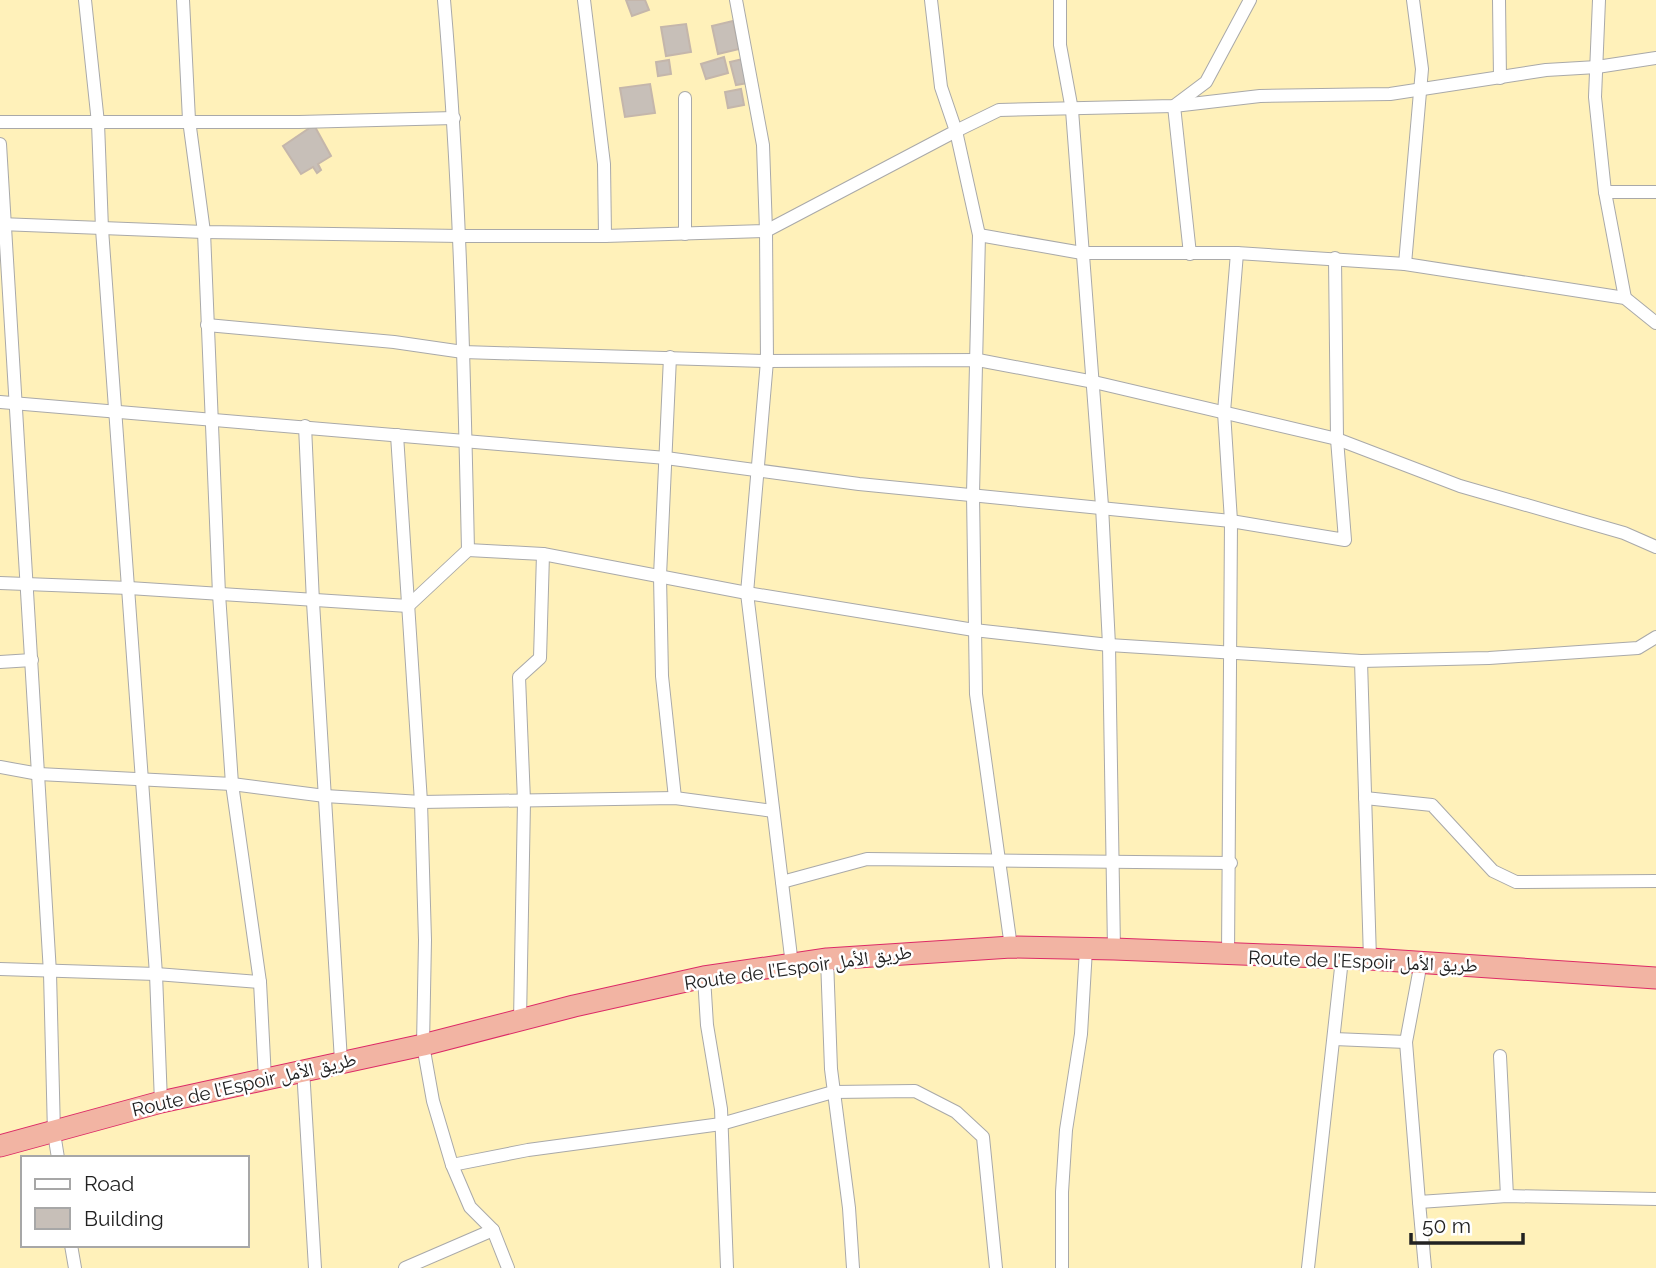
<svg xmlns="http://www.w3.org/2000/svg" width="1656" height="1268" font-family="Raleway,'Noto Naskh Arabic',sans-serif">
  <rect width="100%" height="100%" fill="#f2efe9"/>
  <path fill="#fff1ba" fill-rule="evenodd" d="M0,0H1656V1268H0ZM23,1158H247V1245H23Z"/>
  <g fill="#c7bfb8" stroke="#c4b6ab" stroke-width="2">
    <polygon points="626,0 645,0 649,10 632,16"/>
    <polygon points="733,21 739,49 718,54 712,26"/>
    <polygon points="686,24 691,52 666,56 661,27"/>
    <polygon points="724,57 728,73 706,79 701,64"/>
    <polygon points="743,59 748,83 736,85 730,62"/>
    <polygon points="669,60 671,74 658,76 656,62"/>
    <polygon points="650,84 655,113 625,117 620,88"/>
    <polygon points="741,89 744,105 728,108 725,92"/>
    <polygon points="314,125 331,156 318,164 321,170 317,173 313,167 301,174 283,146"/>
  </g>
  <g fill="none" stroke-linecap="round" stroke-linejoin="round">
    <defs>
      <g id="minor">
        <polyline points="85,0 98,123 102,229 156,974 161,1102"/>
        <polyline points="183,0 189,120 204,232 219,594 232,784 260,982 265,1079"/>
        <polyline points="584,0 604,164 605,236"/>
        <polyline points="736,0 763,145 766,231 767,361 747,593 792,965"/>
        <polyline points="1060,0 1060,45 1072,110 1102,506 1109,645 1114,949"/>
        <polyline points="1499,0 1500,78"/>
        <polyline points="1599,0 1595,97 1605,192 1625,298"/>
        <polyline points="685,98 685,234"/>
        <polyline points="0,122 299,122 454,118"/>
        <polyline points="0,144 50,973 54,1133 58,1158"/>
        <polyline points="1605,192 1656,192"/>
        <polyline points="0,224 204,232 460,236 605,236 766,231 956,131 941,87 931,0"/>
        <polyline points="979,235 1082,253 1237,253 1405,264 1625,298 1656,323"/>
        <polyline points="1190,254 1174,106 1206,82 1250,0"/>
        <polyline points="1405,264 1422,69 1413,0"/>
        <polyline points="207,325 394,342 463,352 767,361 978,360 1094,382 1337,439 1460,486 1624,533 1656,547"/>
        <polyline points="670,357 660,576 662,676 675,798"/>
        <polyline points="0,402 666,458 859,484 1231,521 1345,540 1337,439 1335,258"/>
        <polyline points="305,426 313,602 341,1061"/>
        <polyline points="397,435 421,802 425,940 423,1045 433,1101 452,1165 470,1207 493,1230 508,1268"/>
        <polyline points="468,550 543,554 747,593 974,630 1109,645 1361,661 1370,959"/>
        <path d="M0,583L129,588L408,606L468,550C464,366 460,183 444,0"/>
        <polyline points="1361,661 1489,658 1638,648 1656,637"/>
        <polyline points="0,662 32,660"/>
        <polyline points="0,767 39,774 232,784 325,796 421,802 675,798 773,811"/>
        <polyline points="1365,798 1432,805 1493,871 1516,882 1656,881"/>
        <polyline points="782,882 867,859 1231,863"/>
        <polyline points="1011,947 976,694 973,494 979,235 956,131 999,110 1174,106 1260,96 1390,94 1546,70 1597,67 1656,58"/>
        <polyline points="1228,956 1231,521 1224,412 1237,253"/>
        <polyline points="827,959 831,1069 849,1208 853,1268"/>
        <polyline points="1421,962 1406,1042 1419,1202 1507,1196 1656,1199"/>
        <polyline points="0,969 156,974 260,982"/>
        <polyline points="704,977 707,1025 721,1109 727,1268"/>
        <polyline points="520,1021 524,801 519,677 540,658 543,554"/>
        <polyline points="1334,1039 1406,1042"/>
        <polyline points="1500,1056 1507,1196"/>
        <polyline points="303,1069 315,1268"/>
        <polyline points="452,1165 528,1150 721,1124 833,1092 915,1091 956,1112 983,1137 996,1268"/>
        <polyline points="1419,1202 1425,1268"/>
        <polyline points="71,1245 75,1268"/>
        <polyline points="405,1268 493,1230"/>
        <polyline points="1062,1268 1062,1192 1066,1130 1081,1034 1086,949"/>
        <polyline points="1308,1268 1342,959"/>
      </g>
      <polyline id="trunk" points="0,1146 161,1102 423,1045 574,1006 704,977 827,959 1011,947 1114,949 1370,959 1656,978"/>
    </defs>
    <use href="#minor" stroke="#a9a9a9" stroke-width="14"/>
    <use href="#trunk" stroke="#dc2a67" stroke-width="23"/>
    <use href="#minor" stroke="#fff" stroke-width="12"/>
    <use href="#trunk" stroke="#f2b4a3" stroke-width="21"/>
  </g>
  <g text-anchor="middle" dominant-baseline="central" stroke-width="5" stroke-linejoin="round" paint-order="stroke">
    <g font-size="19" fill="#222" stroke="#fff">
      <text transform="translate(1363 961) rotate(2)">Route de l’Espoir طريق الأمل</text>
      <text transform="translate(798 967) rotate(-8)">Route de l’Espoir طريق الأمل</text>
      <text transform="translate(244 1084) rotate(-13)">Route de l’Espoir طريق الأمل</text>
    </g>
  </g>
  <rect x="21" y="1156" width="228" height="91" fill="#ffffff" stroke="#a7a7a7" stroke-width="2"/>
  <rect x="35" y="1179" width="35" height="10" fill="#ffffff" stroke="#a7a7a7" stroke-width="2"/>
  <text x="84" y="1191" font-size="21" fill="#222222">Road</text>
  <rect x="35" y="1208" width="35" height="21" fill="#c7bfb8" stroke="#a7a7a7" stroke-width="2"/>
  <text x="84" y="1226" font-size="21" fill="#222222">Building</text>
  <path d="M1411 1233v10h112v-10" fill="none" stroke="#222222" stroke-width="3.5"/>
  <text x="1422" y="1233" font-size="21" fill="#222222" stroke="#ffffff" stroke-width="5" paint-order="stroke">50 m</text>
</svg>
